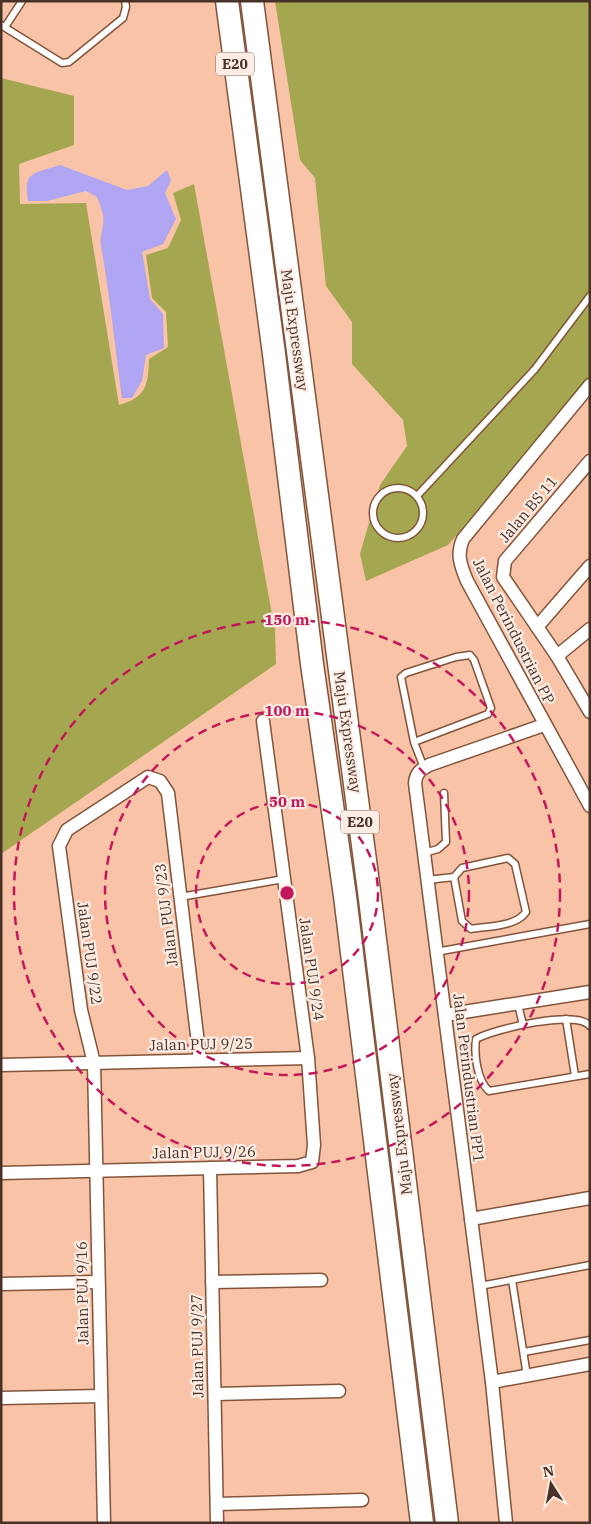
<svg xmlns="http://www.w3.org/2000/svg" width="591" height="1524" font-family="'IBM Plex Serif',serif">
  <rect width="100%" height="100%" fill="#f8c3a6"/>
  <g fill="#a4a750">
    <polygon points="275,1 590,1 590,377 448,545 366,581 360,554 380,485 407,446 403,420 352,364 352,322 326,286 315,178 300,160"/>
    <path d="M1,78L74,96V145L19,164L20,204L86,203L119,405C147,397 148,385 149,359L168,347L166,312L152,298L146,255L168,248L181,220L173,193L194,184L275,631L276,664L1,854Z"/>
  </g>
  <path fill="#b0a5f2" d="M60,165L127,190L148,186L167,170L171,180L165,193L176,219L163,244L142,252L150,299L163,314L164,348L146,355L142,381L132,398H122C115,347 110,296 101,246C99,236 105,225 103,215C102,209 99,203 97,197L86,191L47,201H28C23,170 34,174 60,165Z"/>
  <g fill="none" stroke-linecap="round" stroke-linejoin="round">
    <defs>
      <g id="service">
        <polyline points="1,25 62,63 69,62 123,18 126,7 125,1"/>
        <polyline points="5,27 22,1"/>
        <circle cx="398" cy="513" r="25"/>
        <polyline points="417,496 535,369 590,296"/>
        <polyline points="414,742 488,714 491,708 474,660 470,655 456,657 406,673 401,677 414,742 424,768"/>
        <polyline points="424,853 438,849 446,842 444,793"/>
        <path d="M427,880L454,877L462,868L508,858L515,864L526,912C516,927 487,926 471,929L462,921L454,877"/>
        <polyline points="180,897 284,879"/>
        <polyline points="436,952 590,924"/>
        <polyline points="518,1004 523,1025"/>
        <polyline points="566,1019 575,1076"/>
        <path d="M590,1026C577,1009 494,1029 476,1039C474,1055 477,1080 489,1091L590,1074"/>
        <polyline points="512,1280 527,1376"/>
        <polyline points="480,1286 590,1265"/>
        <polyline points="524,1352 590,1340"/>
      </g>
      <g id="minor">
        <path d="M590,385L463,539C456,555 461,566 467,581L590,806"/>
        <polyline points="590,461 505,561 503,577 557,656 590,712"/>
        <polyline points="537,627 590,566"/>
        <polyline points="557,656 590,629"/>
        <polyline points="445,1015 590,992"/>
        <polyline points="1,1065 308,1058"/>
        <polyline points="210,1168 217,1523"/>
        <polyline points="1,1173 298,1166 312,1162 314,1145 308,1058 263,721"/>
        <polyline points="471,1219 590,1198"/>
        <polyline points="212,1282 321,1280"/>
        <polyline points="1,1284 98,1282"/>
        <polyline points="492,1382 590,1364"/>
        <polyline points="215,1394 339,1391"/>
        <polyline points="1,1398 101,1396"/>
        <polyline points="217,1504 362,1500"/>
        <polyline points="104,1523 94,1063 81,1010 59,846 67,830 148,777 160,781 168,793 200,1060"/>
        <path d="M506,1523L492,1382L415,783C416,773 420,770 429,765L544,725"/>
      </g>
      <g id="motorway">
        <polyline points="227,1 274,354 312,664 345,896 422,1523"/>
        <polyline points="252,1 369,891 447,1523"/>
      </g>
    </defs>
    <use href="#service" stroke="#82543a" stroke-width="9"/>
    <use href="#minor" stroke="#82543a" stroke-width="15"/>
    <use href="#motorway" stroke="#82543a" stroke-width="25"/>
    <use href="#service" stroke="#fff" stroke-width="6"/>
    <use href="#minor" stroke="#fff" stroke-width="12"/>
    <use href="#motorway" stroke="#fff" stroke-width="22"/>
  </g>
  <g fill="none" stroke="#c2185b" stroke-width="2.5" stroke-dasharray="9 6">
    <circle cx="287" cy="893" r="91"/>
    <circle cx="287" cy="893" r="182"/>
    <circle cx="287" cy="893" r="273"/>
  </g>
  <g text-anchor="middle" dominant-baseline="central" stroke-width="4.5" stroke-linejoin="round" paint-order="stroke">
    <g fill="#feede4" stroke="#7f6b60" stroke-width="1">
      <rect x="216" y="52.5" width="38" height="23" rx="4"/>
      <rect x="341" y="810.5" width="38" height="23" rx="4"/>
    </g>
    <g font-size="14" font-weight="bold" fill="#493328">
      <text x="235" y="64">E20</text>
      <text x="360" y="822">E20</text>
    </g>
    <g font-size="15" fill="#493328" stroke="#feede4">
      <text transform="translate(295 330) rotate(82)">Maju Expressway</text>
      <text transform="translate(528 509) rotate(-50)">Jalan BS 11</text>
      <text transform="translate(514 631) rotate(63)">Jalan Perindustrian PP</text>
      <text transform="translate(348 732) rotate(82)">Maju Expressway</text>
      <text transform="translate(166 915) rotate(-97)">Jalan PUJ 9/23</text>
      <text transform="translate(90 953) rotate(82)">Jalan PUJ 9/22</text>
      <text transform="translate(312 969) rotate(82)">Jalan PUJ 9/24</text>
      <text transform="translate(201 1044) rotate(-1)">Jalan PUJ 9/25</text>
      <text transform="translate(469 1078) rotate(83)">Jalan Perindustrian PP1</text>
      <text transform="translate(399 1134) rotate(-97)">Maju Expressway</text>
      <text transform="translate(204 1152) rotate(-1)">Jalan PUJ 9/26</text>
      <text transform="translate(82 1293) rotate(-91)">Jalan PUJ 9/16</text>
      <text transform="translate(197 1346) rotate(-91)">Jalan PUJ 9/27</text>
    </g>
  </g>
  <circle cx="287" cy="893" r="8" fill="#c2185b" stroke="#feede4" stroke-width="2.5"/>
  <g font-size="15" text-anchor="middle" font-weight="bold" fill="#c2185b" stroke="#feede4" stroke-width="4.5" stroke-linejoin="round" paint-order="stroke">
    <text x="287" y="625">150 m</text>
    <text x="287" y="716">100 m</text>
    <text x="287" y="807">50 m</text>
  </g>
  <rect width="591" height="1524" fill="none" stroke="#493328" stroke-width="5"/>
  <g transform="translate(551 1484) rotate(349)" stroke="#feede4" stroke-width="4" paint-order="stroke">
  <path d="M0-4L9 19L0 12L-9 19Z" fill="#493328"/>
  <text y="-8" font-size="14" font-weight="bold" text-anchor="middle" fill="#493328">N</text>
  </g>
</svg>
